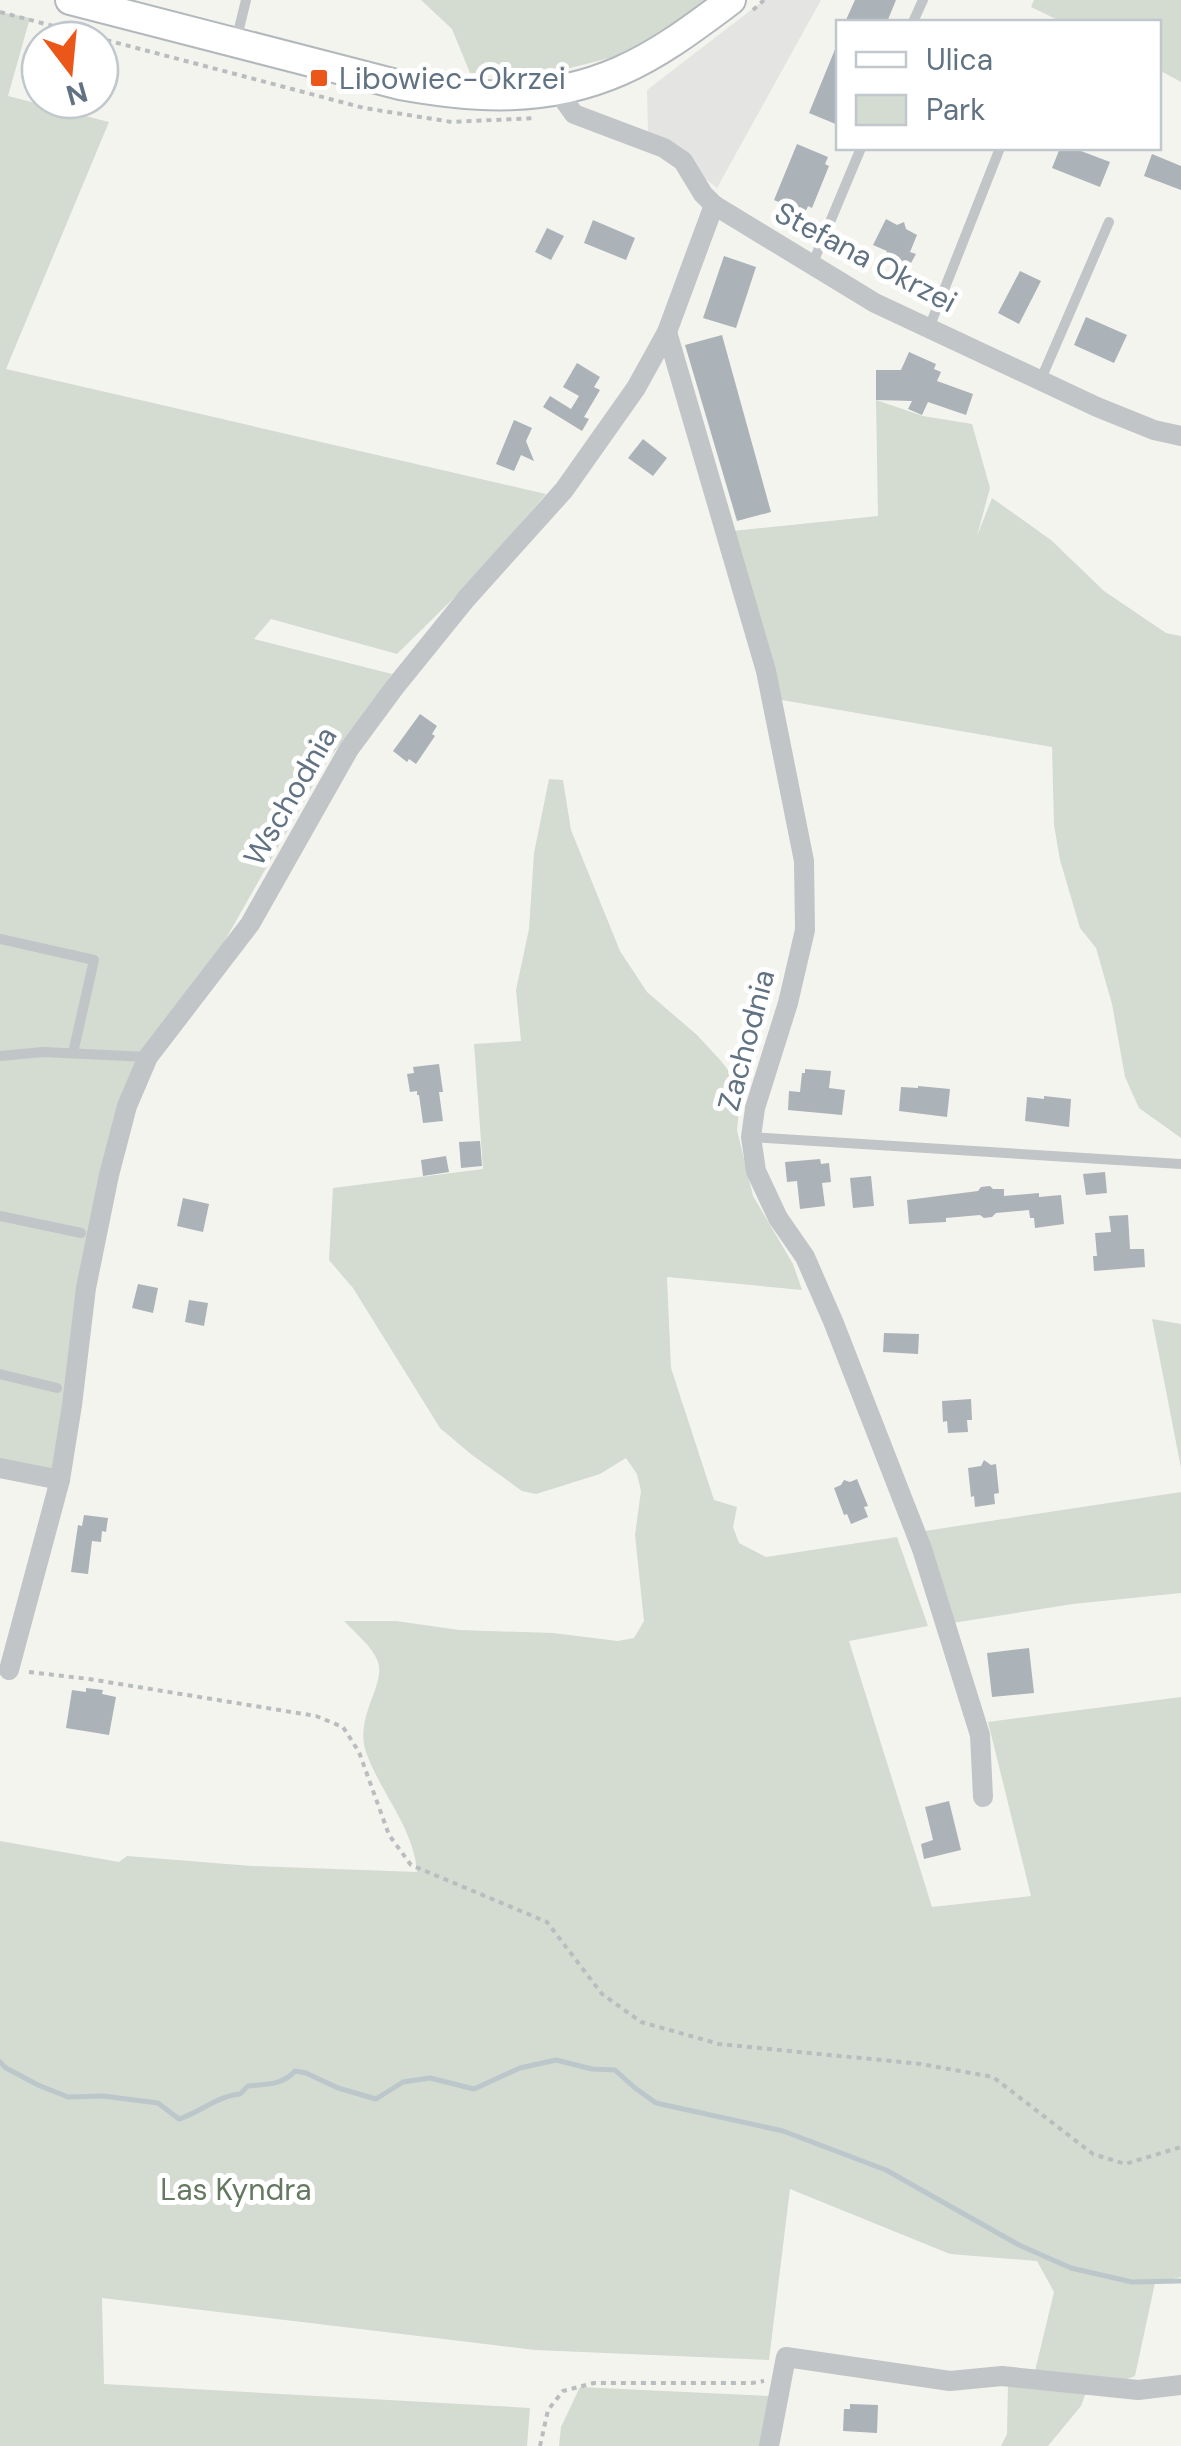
<svg xmlns="http://www.w3.org/2000/svg" width="1181" height="2446" font-family="'DM Sans',sans-serif">
  <rect width="100%" height="100%" fill="#f4f4ef"/>
  <polygon fill="#e4e5e3" points="764,0 821,0 717,188 648,133 647,90"/>
  <g fill="#d4dbd0">
    <polygon points="421,0 705,0 633,52 543,75 470,73 452,29"/>
    <polygon points="1034,0 1181,0 1181,82 1159,70 1158,22 1062,22 1031,7"/>
    <polygon points="0,12 30,18 8,96 109,122 6,369 546,494 469,583 397,654 271,619 254,639 392,674 324,766 211,965 135,1074 52,1487 0,1475"/>
    <polygon points="876,400 923,416 972,424 990,488 977,536 992,498 1051,540 1104,591 1166,633 1181,636 1181,1138 1139,1108 1125,1077 1112,1004 1096,948 1080,928 1060,860 1054,825 1052,747 776,699 732,531 878,516"/>
    <path d="M549,779L563,780L571,830L620,951L647,992L697,1035L721,1061L741,1087L737,1130L753,1196L793,1264L802,1290L667,1277L671,1368L714,1500L737,1507L733,1527L739,1543L766,1557L897,1537L928,1626L849,1641L932,1907L1031,1896L988,1722L1181,1697V2277L1155,2283L1135,2376L1085,2395L1081,2406L1048,2446H1001L1007,2434L1008,2382L1035,2371L1054,2292L1037,2261L950,2254L790,2189L769,2360L535,2350L102,2298L104,2384L530,2408L527,2446H0V1841L119,1862L127,1856L252,1866L417,1872C414,1828 380,1792 366,1752C354,1718 386,1684 378,1662C373,1647 355,1633 344,1621H396L459,1630L553,1633L618,1641L634,1638L644,1621L635,1535L641,1491L637,1474L626,1458L600,1474L536,1494L522,1491L472,1455L440,1428L353,1288L329,1260L333,1188L483,1169L474,1044L521,1041L516,990L529,929L534,853Z"/>
    <polygon points="1152,1319 1181,1324 1181,1468"/>
    <polygon points="1181,1492 1181,1593 1073,1604 952,1623 918,1532"/>
    <polygon points="580,2387 769,2396 761,2446 559,2446 561,2427"/>
  </g>
  <g fill="none" stroke-linecap="round" stroke-linejoin="round">
    <path stroke="#bcc7cc" stroke-width="5" d="M0,2062L6,2068L38,2085L68,2097L103,2096L158,2103L179,2119C201,2112 217,2096 240,2094L248,2086C266,2084 283,2085 295,2071L306,2073L338,2088L376,2099L403,2082L430,2078L474,2089L520,2068L556,2060L592,2069L615,2070L635,2088L656,2103L783,2131L886,2170L1019,2245L1071,2268L1132,2282L1181,2281"/>
  </g>
  <g fill="#abb2b8">
    <polygon points="855,0 896,0 887,22 845,22"/>
    <polygon points="838,42 838,125 809,113"/>
    <polygon points="797,144 828,157 825,164 829,166 812,208 808,206 805,213 774,200"/>
    <polygon points="1060,148 1073,148 1110,162 1100,187 1052,168"/>
    <polygon points="1152,154 1181,166 1181,190 1144,176"/>
    <polygon points="886,219 897,225 904,222 906,229 917,235 910,252 916,254 906,272 882,260 887,251 873,245"/>
    <polygon points="593,220 635,238 626,260 584,243"/>
    <polygon points="547,228 564,236 551,260 535,252"/>
    <polygon points="724,256 756,267 736,328 703,318"/>
    <polygon points="1020,271 1041,281 1019,324 998,313"/>
    <polygon points="1086,317 1127,335 1114,363 1074,345"/>
    <polygon points="722,335 771,512 737,521 685,345"/>
    <polygon points="909,352 936,364 934,369 941,372 937,381 973,394 966,415 928,402 922,415 908,409 912,401 876,400 876,370 901,370"/>
    <polygon points="577,363 600,377 594,387 600,390 584,417 589,419 582,431 543,407 550,396 571,409 579,396 563,387"/>
    <polygon points="514,420 532,428 526,441 534,461 521,455 514,471 496,464"/>
    <polygon points="643,439 667,458 653,476 628,458"/>
    <polygon points="420,714 437,726 432,734 435,736 416,764 409,759 407,762 393,751"/>
    <polygon points="439,1064 443,1092 439,1092 443,1121 423,1123 419,1095 417,1095 417,1091 410,1092 407,1074 414,1073 413,1067"/>
    <polygon points="805,1069 831,1071 829,1088 845,1090 842,1115 788,1110 789,1091 800,1092 802,1073 805,1073"/>
    <polygon points="918,1086 950,1089 947,1117 899,1111 901,1087 918,1088"/>
    <polygon points="1044,1096 1071,1099 1069,1127 1025,1121 1027,1097 1044,1099"/>
    <polygon points="480,1141 482,1166 461,1168 459,1142"/>
    <polygon points="446,1156 449,1172 423,1176 421,1160"/>
    <polygon points="820,1159 821,1164 829,1163 831,1182 822,1183 825,1206 800,1209 797,1181 787,1182 785,1162"/>
    <polygon points="1105,1172 1107,1193 1086,1195 1083,1174"/>
    <polygon points="871,1176 874,1206 853,1208 850,1178"/>
    <polygon points="990,1186 993,1189 1004,1189 1004,1196 1039,1193 1039,1197 1061,1195 1064,1224 1035,1228 1034,1218 1030,1218 1029,1210 996,1213 992,1217 984,1218 980,1215 946,1218 946,1222 909,1224 907,1200 978,1191 981,1187"/>
    <polygon points="183,1198 209,1204 203,1232 177,1226"/>
    <polygon points="1128,1215 1130,1249 1144,1249 1145,1267 1094,1271 1093,1256 1097,1256 1095,1233 1111,1232 1109,1216"/>
    <polygon points="138,1284 158,1288 153,1313 132,1308"/>
    <polygon points="189,1300 208,1303 204,1326 185,1322"/>
    <polygon points="884,1333 919,1334 918,1354 883,1352"/>
    <polygon points="971,1399 972,1420 967,1420 968,1432 948,1433 947,1421 943,1422 942,1401"/>
    <polygon points="984,1460 991,1465 996,1464 999,1493 994,1494 995,1504 975,1507 974,1496 971,1497 968,1468 981,1466"/>
    <polygon points="857,1479 868,1506 864,1507 868,1517 851,1524 847,1514 844,1515 834,1488 841,1485 844,1480 850,1482"/>
    <polygon points="84,1515 108,1518 106,1532 102,1531 101,1542 92,1541 88,1574 71,1572 78,1525 82,1526"/>
    <polygon points="1029,1648 1034,1693 992,1697 987,1653"/>
    <polygon points="86,1688 103,1690 102,1694 116,1697 109,1735 66,1728 72,1690 86,1692"/>
    <polygon points="949,1801 961,1850 924,1859 921,1844 933,1840 925,1807"/>
    <polygon points="850,2404 878,2405 877,2433 843,2431 844,2409 850,2409"/>
  </g>
  <g fill="none" stroke-linecap="round" stroke-linejoin="round">
    <defs>
      <path id="secondary" d="M70,0L400,85C476,99 547,103 620,71C661,53 696,26 731,0"/>
    </defs>
    <use href="#secondary" stroke="#b3b8bd" stroke-width="32"/>
    <g stroke="#babdbf" stroke-width="4" stroke-dasharray="5 5" stroke-linecap="butt">
      <polyline points="753,10 764,0"/>
      <polyline points="0,12 364,108 452,122 536,118"/>
      <polyline points="29,1672 89,1679 316,1716 343,1727 359,1752 389,1835 411,1865 547,1922 602,1994 641,2022 719,2044 921,2064 993,2077 1093,2154 1125,2164 1181,2147"/>
      <polyline points="540,2446 548,2410 563,2391 594,2383 752,2383 764,2381"/>
    </g>
    <g stroke="#c1c5c8" stroke-width="10">
      <polyline points="913,22 923,0"/>
      <polyline points="236,41 246,0"/>
      <polyline points="812,265 861,148"/>
      <polyline points="929,328 1000,148"/>
      <polyline points="1041,379 1109,222"/>
      <polyline points="0,939 94,960 73,1053"/>
      <polyline points="0,1056 43,1052 148,1057"/>
      <polyline points="751,1137 1181,1164"/>
      <polyline points="0,1216 81,1233"/>
      <polyline points="0,1374 57,1388"/>
    </g>
    <g stroke="#c1c5c8" stroke-width="20">
      <polyline points="556,89 574,114 664,148 683,161 703,194 714,205 875,303 1097,407 1154,430 1181,436"/>
      <polyline points="667,332 766,671 804,861 805,930 788,1003 755,1108 751,1137 756,1171 778,1218 805,1257 833,1321 922,1549 980,1735 983,1797"/>
      <polyline points="0,1468 60,1480"/>
      <polyline points="9,1670 60,1480 72,1405 86,1288 109,1175 127,1106 148,1057 250,924 349,749 394,688 466,599 564,490 636,388 667,332 714,205"/>
      <polyline points="769,2446 786,2357 950,2381 1002,2376 1138,2390 1181,2385"/>
    </g>
    <use href="#secondary" stroke="#fff" stroke-width="28"/>
  </g>
  <rect fill="#eb5619" stroke="#fff" stroke-width="4" x="309" y="68" width="20" height="20" rx="5"/>
  <g text-anchor="middle" dominant-baseline="central" stroke-width="10" stroke-linejoin="round" paint-order="stroke">
    <g font-size="30" fill="#617282" stroke="#fff" text-anchor="start">
      <text x="339" y="78">Libowiec-Okrzei</text>
    </g>
    <g font-size="30" fill="#617282" stroke="#fff">
      <text transform="translate(866 257) rotate(28)">Stefana Okrzei</text>
      <text transform="translate(290 796) rotate(-60)">Wschodnia</text>
      <text transform="translate(746 1040) rotate(-75)">Zachodnia</text>
    </g>
    <g font-size="30" fill="#647960" stroke="#fff">
      <text x="236" y="2189">Las Kyndra</text>
    </g>
  </g>
  <rect x="836" y="20" width="325" height="130" fill="#ffffff" stroke="#c0c7cd" stroke-width="2.5"/>
  <rect x="856" y="52" width="50" height="15" fill="#ffffff" stroke="#c0c7cd" stroke-width="2.5"/>
  <text x="926" y="70" font-size="30" fill="#617282">Ulica</text>
  <rect x="856" y="95" width="50" height="30" fill="#d4dbd0" stroke="#c0c7cd" stroke-width="2.5"/>
  <text x="926" y="120" font-size="30" fill="#617282">Park</text>
  <g transform="translate(70 70) rotate(164)"><circle r="48" fill="#ffffff" stroke="#c0c7cd" stroke-width="2.5"/>
  <path d="M0-8L18 38L0 25L-18 38Z" fill="#eb5619"/>
  <text y="-15" font-size="28" font-weight="bold" text-anchor="middle" fill="#617282">N</text>
  </g>
</svg>
